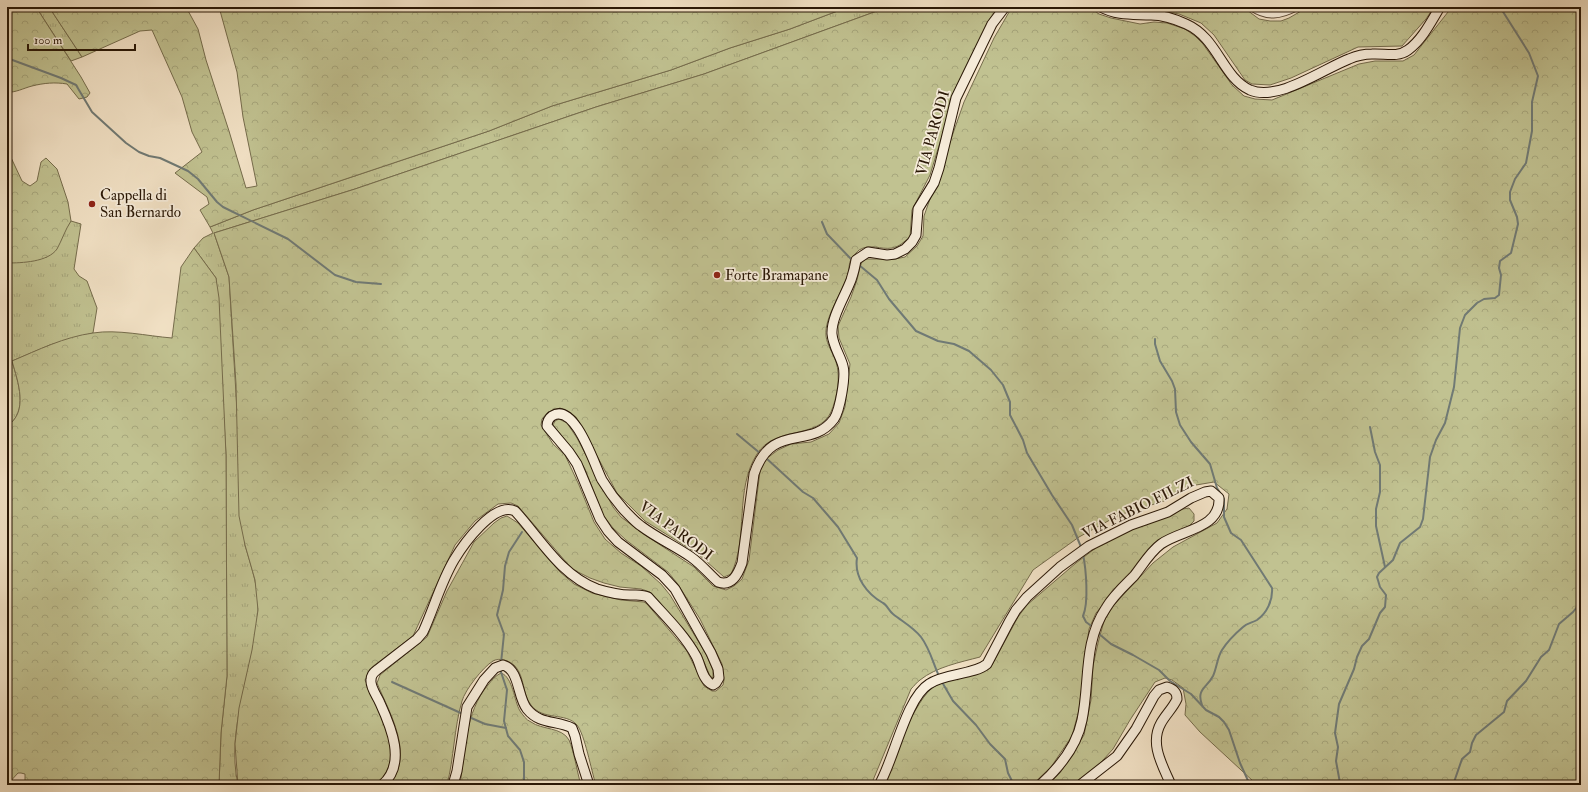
<svg xmlns="http://www.w3.org/2000/svg" width="1588" height="792" font-family="'IM FELL Double Pica',serif">
  <defs>
    <pattern id="grass-tufts" width="24" height="20" patternUnits="userSpaceOnUse"><rect width="24" height="20" fill="#c1c291"/><path d="M3 7l-1-3M5 7V3M7 7l1-3M15 17l-1-3M17 17v-4M19 17l1-3" fill="none" stroke="#a6a67c"/></pattern>
    <pattern id="forest-crowns" width="20" height="18" patternUnits="userSpaceOnUse"><rect width="20" height="18" fill="#c1c291"/><path d="M2 6a3 3 0 1 1 6 0M12 15a3 3 0 1 1 6 0" fill="none" stroke="#a6a67c"/></pattern>
  </defs>
  <rect width="100%" height="100%" fill="#f3e3c7"/>
  <filter id="stains"><feTurbulence type="fractalNoise" baseFrequency=".005" numOctaves="4"/><feColorMatrix values="0 0 0 0 .2 0 0 0 0 .09 0 0 0 0 .02 0 0 0 .5 -.17"/></filter>
  <radialGradient id="worn" r=".72"><stop offset=".6" stop-color="#630" stop-opacity="0"/><stop offset="1" stop-color="#630" stop-opacity=".3"/></radialGradient>
  <g fill="url(#grass-tufts)" stroke="#756c4c">
    <polygon points="36,7 49,7 82,57 71,61"/>
    <path d="M848,7H888L704,74L596,107L355,189L214,233L229,277L245,545C251,566 259,588 258,610C255,669 225,726 238,785H219L221,733L227,676L226,455L216,278L194,248L203,238L213,233L210,227L253,210L489,131L552,106L671,70L730,48L790,29Z"/>
    <path d="M71,221L81,224L74,269L79,276L87,281L97,308L93,333L50,345L12,361C18,382 29,412 7,426V263L47,257L59,243L64,230Z"/>
  </g>
  <g fill="url(#forest-crowns)" stroke="#756c4c">
    <path d="M7,7H36L81,77L90,93L87,97L79,99L67,84C55,82 44,83 32,86C24,88 15,93 7,92Z"/>
    <polygon points="49,7 186,7 198,29 206,60 229,131 246,188 257,186 243,117 237,72 219,7 848,7 790,29 730,48 671,70 552,106 489,131 253,210 210,227 200,210 209,204 207,197 175,173 202,152 192,132 182,97 152,30 140,31 82,57"/>
    <path d="M888,7H999L991,17L950,100L945,126L930,175L912,210L910,237C905,241 899,247 892,248C881,250 870,243 859,250C857,252 853,256 851,259C849,263 849,269 848,274C843,292 824,317 826,336C827,345 833,353 836,362C841,376 837,398 831,412C818,440 775,425 757,454C734,490 749,537 731,574L724,577L698,554L645,521L617,493L576,417L567,411L560,408L548,412L542,419L541,425L553,444L565,455L579,485L594,522L605,539L621,553L641,566L661,584L670,595L706,654L713,670V678L710,676L701,655L692,641L650,592L641,589L620,587L604,583L590,578L572,569L518,506L511,503L498,504L475,521L455,545L413,636L372,667L365,680C379,709 410,762 374,785H238L235,744L239,708L252,650L258,610L255,580L245,545L239,516L236,384L229,277L214,233L355,189L596,107L704,74Z"/>
    <path d="M1012,7H1089L1099,14L1111,18L1140,24L1154,22L1167,23L1185,29L1195,36L1203,44L1232,85L1244,96L1255,99L1272,100L1359,64L1375,61H1403L1414,55L1452,7H1581V785H1256L1254,782L1200,732L1185,715L1186,704L1183,688L1172,680L1165,678L1155,682L1130,720L1113,749L1095,769L1071,785H1047L1060,773L1084,735L1091,700L1093,666L1098,643L1104,621L1113,606L1153,563L1173,547L1217,523L1227,509L1229,494L1214,482L1196,485L1164,501L1119,515L1079,537L1033,570L980,657C961,662 936,667 920,680C917,682 914,686 911,689L871,785H596C591,770 585,735 577,725C566,712 543,721 531,705C522,694 525,677 515,666C510,661 500,657 493,661C483,667 465,690 462,701C454,728 454,758 447,785H389C415,755 390,714 377,683L380,675L427,637L447,591L474,542L494,523L501,518L507,516L518,523L560,572L574,584L592,593L621,600L644,602L647,604L687,651L704,686L712,691H716L723,685L724,680L722,664L700,619L677,583L668,572L626,540L613,528L603,515L585,469L577,455L553,425L555,421L559,419L567,423L577,438L613,507L621,517L645,535L694,567L713,586L726,590L734,586L742,579L749,560L760,471L766,459L778,450L791,444L811,442L829,434L839,423L845,407L850,364L839,338L838,326L851,297L857,280L860,267L862,262L866,259H895L905,257L917,246L923,236L924,216L964,102L994,38Z"/>
    <polygon points="1118,7 1243,7 1259,19 1270,21 1281,21 1289,18 1308,7 1434,7 1426,19 1402,46 1358,47 1291,78 1270,85 1252,84 1245,80 1214,35 1201,23 1179,14 1151,9 1134,11"/>
    <path d="M7,149L22,181L30,186L37,181L41,162L46,158L57,169L68,202L71,221C65,230 62,240 57,249C48,262 22,263 7,263Z"/>
    <path d="M194,248L216,278L219,298L226,455L227,676L221,733L219,785H22L25,782V774L21,773H18L7,785V426C29,412 18,382 12,361C38,350 64,337 93,333C117,329 147,336 172,338L181,267Z"/>
    <path d="M1189,508L1194,514V521L1189,526L1160,540L1150,550L1096,613L1089,629L1079,710L1072,736L1051,767L1032,785H883C893,761 914,699 935,686C947,679 972,674 985,671L992,665L1018,617L1027,605L1076,563L1101,544L1140,526L1183,509Z"/>
    <path d="M501,673C513,677 514,701 520,711C523,715 526,720 531,722C542,730 562,727 569,740C574,751 577,772 581,785H460C465,752 465,712 488,685C492,680 495,676 501,673Z"/>
  </g>
  <g fill="none" stroke-linecap="round" stroke-linejoin="round">
    <g stroke="#707a75" stroke-width="2">
      <polyline points="7,58 61,78 76,85 92,112 126,143 139,152 149,156 160,158 188,171 198,179 217,202 223,207 288,239 335,275 356,282 381,284"/>
      <polyline points="822,222 827,234 852,260"/>
      <polyline points="859,265 877,280 889,299 916,331 938,341 954,344 969,351 991,370 1003,385 1010,402 1010,415 1023,440 1027,453 1052,495 1072,525 1081,547"/>
      <path d="M1155,339V344L1160,361L1172,381L1175,389L1176,412L1180,425L1191,442L1210,464L1217,488L1224,499V517L1231,533L1241,540L1272,588C1273,600 1267,613 1257,620C1252,623 1247,623 1243,627C1236,633 1227,642 1222,650C1217,658 1217,667 1213,676C1207,688 1196,689 1202,705"/>
      <polyline points="1370,427 1375,452 1380,465 1380,492 1376,509 1376,526 1385,567"/>
      <polyline points="737,434 761,454"/>
      <path d="M766,458L803,492L813,498L838,527L857,558C854,577 867,594 883,603C887,605 889,611 893,614C903,622 913,627 921,637C930,649 933,663 939,676"/>
      <path d="M1083,554C1086,569 1089,602 1083,616L1086,622L1094,628"/>
      <polyline points="1098,633 1111,644 1133,655 1159,670 1170,681 1191,694 1206,710 1219,717 1224,722 1229,730 1240,763 1250,785"/>
      <polyline points="501,663 504,634 497,615 503,590 505,566 509,552 522,532"/>
      <polyline points="500,669 507,690 504,721 508,736 520,750 524,762 524,785"/>
      <polyline points="392,682 463,714"/>
      <polyline points="942,682 953,701 976,725 990,744 1005,759 1008,773 1014,785"/>
      <polyline points="469,717 485,724 506,728"/>
      <polyline points="1342,785 1340,783 1336,761 1338,747 1335,733 1339,704 1354,669 1357,657 1362,646 1369,639 1380,613 1385,607 1386,595 1380,587 1377,577 1379,573 1393,560 1400,543 1420,527 1423,519 1430,457 1436,440 1445,423 1454,387 1460,328 1465,315 1477,303 1484,299 1495,298 1499,295 1501,275 1499,268 1500,261 1511,253 1518,224 1517,217 1510,200 1510,192 1515,179 1526,163 1532,131 1532,102 1538,76 1529,53 1500,7"/>
      <polyline points="1453,785 1462,759 1470,752 1472,743 1476,735 1504,712 1507,701 1526,681 1541,657 1549,650 1559,624 1573,612 1581,602"/>
    </g>
    <defs>
      <path id="street" d="M1251,7C1267,18 1280,16 1297,7"/>
      <g id="secondary">
        <path d="M1101,7C1117,16 1133,14 1151,15C1163,15 1175,19 1186,24C1218,38 1222,77 1250,90C1278,102 1323,69 1349,59C1356,56 1365,54 1372,54C1384,53 1397,58 1408,50C1422,40 1431,22 1440,7"/>
        <path d="M382,785C407,764 391,727 380,703C377,696 370,687 371,680C371,676 374,672 377,670L417,639L423,632C434,608 441,582 454,560C463,545 494,501 515,511C540,538 560,575 597,589C607,592 619,595 630,595C637,595 642,594 648,597C664,615 684,634 696,656C701,665 702,680 713,685L716,683L719,678L718,669L711,653L675,589L662,575L618,542L608,531L600,519L577,464L569,452L547,426C547,422 548,419 552,416C575,401 595,467 602,480C608,490 616,501 624,510C629,515 635,522 641,526C657,538 675,546 691,557C701,564 709,574 718,582C732,587 738,574 742,563L754,474C772,421 810,451 834,419C840,410 846,376 843,366C840,355 833,346 832,334C831,318 845,296 851,280C853,274 855,267 856,260L868,252L887,255L895,254L905,249L912,242L916,235L918,209L934,183L939,168L956,98L992,24L1005,7"/>
        <path d="M453,785L457,771L467,707L484,680L495,668L503,665C520,670 517,697 527,709C540,725 556,720 572,728L575,736L579,754L589,785"/>
        <path d="M879,785C894,760 906,698 929,684C945,673 974,675 987,664L1009,622L1016,610L1027,597L1060,567L1089,546L1131,525L1168,512L1191,498L1205,492L1211,491L1219,498C1221,529 1180,530 1161,544C1150,552 1142,566 1134,576C1124,586 1113,596 1106,608C1083,642 1090,682 1082,720C1077,746 1059,768 1040,785"/>
        <path d="M1080,785L1117,756L1136,729L1154,696L1159,690L1167,687C1174,689 1177,692 1177,699C1173,708 1166,714 1161,723C1149,744 1163,766 1171,785"/>
      </g>
    </defs>
    <use href="#street" stroke="#5c4a36" stroke-width="8"/>
    <use href="#secondary" stroke="#291706" stroke-width="11"/>
    <use href="#street" stroke="#f7eddb" stroke-width="6"/>
    <use href="#secondary" stroke="#f7eddb" stroke-width="9"/>
  </g>
  <g fill="#8f2418" stroke="#f7eddb" stroke-width="1.5">
    <circle cx="92" cy="204" r="4"/>
    <circle cx="717" cy="275" r="4"/>
  </g>
  <g text-anchor="middle" dominant-baseline="central" stroke-width="3.5" stroke-linejoin="round" paint-order="stroke">
    <g font-size="15" fill="#291706" stroke="#f7eddb">
      <text transform="translate(933 133) rotate(-74)">VIA PARODI</text>
      <text transform="translate(1138 508) rotate(-26)">VIA FABIO FILZI</text>
      <text transform="translate(676 531) rotate(37)">VIA PARODI</text>
    </g>
    <g font-size="15" fill="#291706" stroke="#f7eddb" text-anchor="start">
      <text x="100" y="195">Cappella di<tspan x="100" dy="17">San Bernardo</tspan></text>
      <text x="725" y="275">Forte Bramapane</text>
    </g>
  </g>
  <rect width="1588" height="792" fill="none" stroke="#f3e3c7" stroke-width="24"/>
  <rect x="8" y="8" width="1572" height="776" fill="none" stroke="#291706" stroke-width="2"/>
  <rect x="12" y="12" width="1564" height="768" fill="none" stroke="#291706"/>
  <path d="M28 44v6h107v-6" fill="none" stroke="#291706" stroke-width="2"/>
  <text x="34" y="44" font-size="12" fill="#291706" stroke="#f7eddb" stroke-width="3" paint-order="stroke">100 m</text>
  <rect width="100%" height="100%" filter="url(#stains)"/>
  <rect width="100%" height="100%" fill="url(#worn)"/>
</svg>
